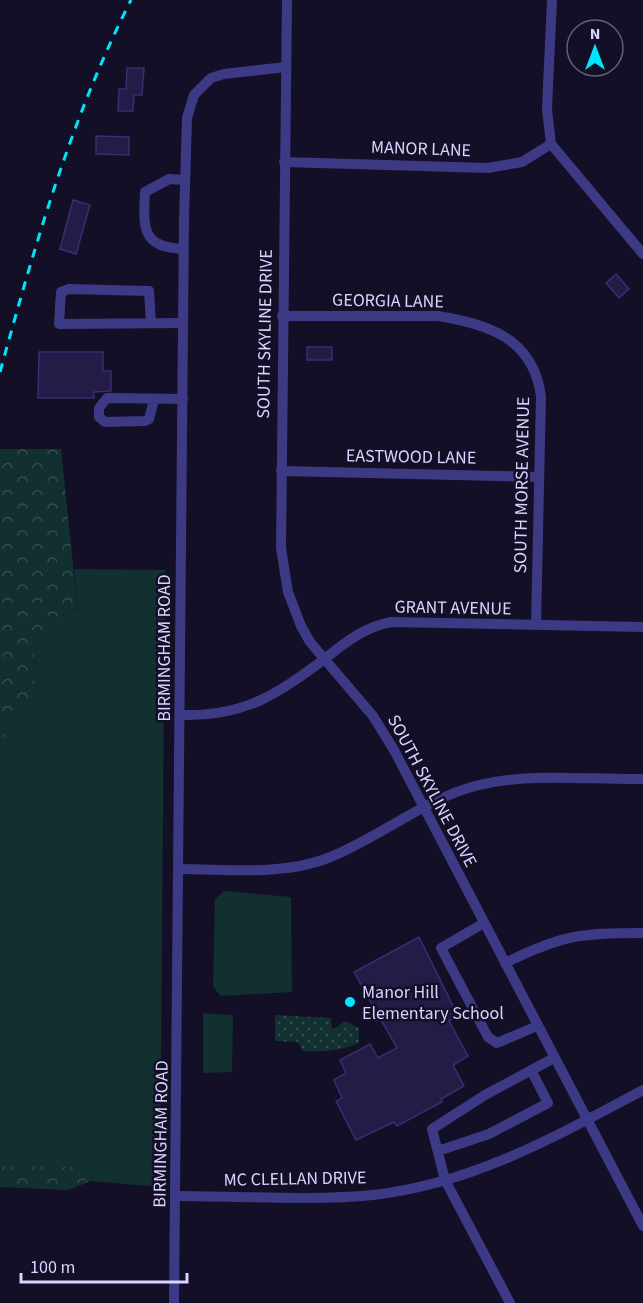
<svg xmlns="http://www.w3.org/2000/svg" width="643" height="1303" font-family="'Source Sans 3',sans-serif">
  <defs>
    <pattern id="forest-crowns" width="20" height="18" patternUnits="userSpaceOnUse" patternTransform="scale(1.5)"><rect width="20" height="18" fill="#12302f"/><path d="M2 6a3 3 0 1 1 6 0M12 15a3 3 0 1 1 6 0" fill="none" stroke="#344d4e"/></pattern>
    <pattern id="park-dots" width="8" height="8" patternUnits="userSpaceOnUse" patternTransform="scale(1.5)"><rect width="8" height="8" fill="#12302f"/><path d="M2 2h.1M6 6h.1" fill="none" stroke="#344d4e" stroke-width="1.8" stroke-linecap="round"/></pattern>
  </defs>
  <rect width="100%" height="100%" fill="#130f26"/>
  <g fill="#12302f">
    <polygon points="74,569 165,570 160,1187 91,1181 87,1167 0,1167 0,741 34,702 35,645 53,625 79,621"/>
    <polygon points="224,891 291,897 292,992 221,996 213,987 215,899"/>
    <polygon points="203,1013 233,1015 232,1072 203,1073"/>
  </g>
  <g fill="url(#forest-crowns)">
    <polygon points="0,449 61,449 79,622 53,625 35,645 34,702 0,741"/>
    <polygon points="0,1167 88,1167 91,1181 68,1190 0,1187"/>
  </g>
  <path fill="url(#park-dots)" d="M275,1015L331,1018L332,1030L345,1021L359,1028V1043C340,1051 324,1052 303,1051L298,1042L275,1041Z"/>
  <g fill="#241b47" stroke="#3b2d73" stroke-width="1.5">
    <polygon points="127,68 144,68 142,95 134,95 133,111 118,111 119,89 126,89"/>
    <polygon points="96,136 129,137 129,155 96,154"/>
    <polygon points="73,200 90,205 76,254 60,249"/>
    <polygon points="616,274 629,289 619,298 606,283"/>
    <rect x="307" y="347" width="25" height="13"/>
    <polygon points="39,352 103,352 103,371 111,371 111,391 94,392 94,398 38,398"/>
    <polygon points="419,937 458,1016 449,1021 468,1056 453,1065 464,1086 441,1099 442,1102 397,1126 394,1122 356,1140 336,1101 342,1098 334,1080 346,1073 340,1060 370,1044 378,1058 397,1048 354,972"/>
  </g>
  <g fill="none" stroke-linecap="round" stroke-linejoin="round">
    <g stroke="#3d3a85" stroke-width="10">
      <polyline points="287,0 281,548 288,592 301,626 310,642 373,716 394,750 643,1226"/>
      <polyline points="552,0 547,109 551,144 643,254"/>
      <polyline points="284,162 488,168 522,162 551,144"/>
      <path d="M183,249C142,247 143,229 145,192L169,179L185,180"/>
      <path d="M282,316H438C488,324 533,338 541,396L536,625"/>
      <polyline points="151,323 149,291 69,289 61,292 59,324 183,323"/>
      <polyline points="154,400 149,419 145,421 105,422 99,417 99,408 107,398 183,399"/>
      <polyline points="281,471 539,477"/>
      <path d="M181,715C245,717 278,694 327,657C347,641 365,627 391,622L643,627"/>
      <path d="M180,869C228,869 282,876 328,858C379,838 423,800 475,786C529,772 588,780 643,779"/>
      <polyline points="484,923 441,948 488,1037 497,1043 537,1026"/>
      <path d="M505,963C562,935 580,933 643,933"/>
      <polyline points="438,1151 489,1134 548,1103 531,1070"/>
      <path d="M177,1196C241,1196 311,1201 373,1195C472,1184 557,1136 643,1090"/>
      <polyline points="174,1303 184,220 187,118 194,95 211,78 224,74 286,67"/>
      <polyline points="510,1303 445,1180 432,1129 485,1095 554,1058"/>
    </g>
    <path stroke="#00e5ff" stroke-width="3" stroke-dasharray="9 8" stroke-linecap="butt" d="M0,372C35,245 71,118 131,0"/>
  </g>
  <circle fill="#00e5ff" stroke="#130f26" stroke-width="2" cx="350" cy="1002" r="6"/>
  <g text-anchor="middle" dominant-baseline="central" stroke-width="5" stroke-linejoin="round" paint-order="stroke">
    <g font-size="18" fill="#d9d4ff" stroke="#130f26">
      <text transform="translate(421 149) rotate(2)">MANOR LANE</text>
      <text transform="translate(388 301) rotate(1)">GEORGIA LANE</text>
      <text transform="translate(265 334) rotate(-89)">SOUTH SKYLINE DRIVE</text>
      <text transform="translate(411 457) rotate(1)">EASTWOOD LANE</text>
      <text transform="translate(522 485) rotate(-89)">SOUTH MORSE AVENUE</text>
      <text transform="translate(453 608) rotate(1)">GRANT AVENUE</text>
      <text transform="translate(164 648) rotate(-90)">BIRMINGHAM ROAD</text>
      <text transform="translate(432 791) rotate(62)">SOUTH SKYLINE DRIVE</text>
      <text transform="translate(161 1134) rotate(-89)">BIRMINGHAM ROAD</text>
      <text transform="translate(295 1179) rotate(-1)">MC CLELLAN DRIVE</text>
    </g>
    <g font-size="18" fill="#d9d4ff" stroke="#130f26" text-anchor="start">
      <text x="362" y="992">Manor Hill<tspan x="362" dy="21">Elementary School</tspan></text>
    </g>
  </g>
  <g transform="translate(595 48)"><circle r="28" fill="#130f26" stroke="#625e7d" stroke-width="1.5"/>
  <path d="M0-4.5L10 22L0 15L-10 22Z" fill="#00e5ff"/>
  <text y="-9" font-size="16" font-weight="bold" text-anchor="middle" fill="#d9d4ff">N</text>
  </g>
  <path d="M21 1273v9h166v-9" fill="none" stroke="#d9d4ff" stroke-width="3"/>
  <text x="30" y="1273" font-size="18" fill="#d9d4ff" stroke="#130f26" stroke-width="4.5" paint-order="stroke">100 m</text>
</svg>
